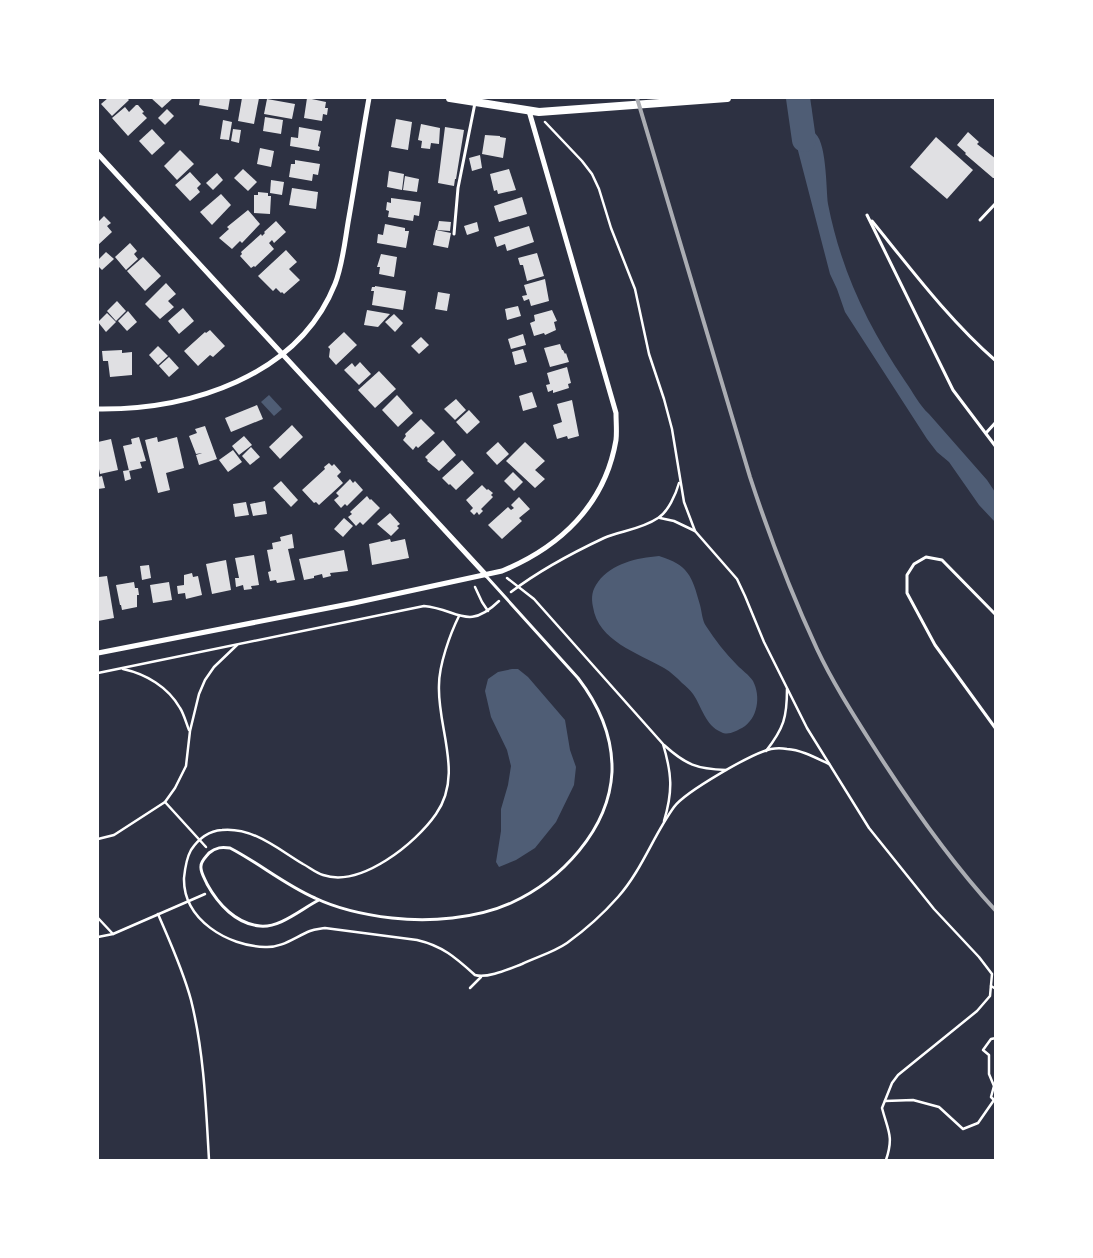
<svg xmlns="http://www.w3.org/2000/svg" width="1093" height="1258" font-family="Quicksand,sans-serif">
  <rect width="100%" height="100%" fill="#2d3142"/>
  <g fill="#4f5d75">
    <path d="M811,106L813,132C827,138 826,189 828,204C841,270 867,325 905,381C913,392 919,405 929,414L987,480L995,492V522L979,505L949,462L937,452L927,439L845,312L837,289L830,274L795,139L789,108Z"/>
    <polygon points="269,395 282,409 274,416 261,402"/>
    <path d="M659,556C688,565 692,575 700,605C702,612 702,620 706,626C715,640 725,653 737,665C742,670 749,675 753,681C761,696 758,719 742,728C736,731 728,736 721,732C705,725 702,707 693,694C690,690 686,686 682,683C677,678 671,672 664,668C638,653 598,641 593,607C591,597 592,590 598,582C612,563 637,558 659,556Z"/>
    <polygon points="512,669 518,669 528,677 565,720 570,750 576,767 574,785 556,822 535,848 516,860 499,867 496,862 501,831 501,809 508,785 511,766 507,750 491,717 485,691 488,679 498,672"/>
  </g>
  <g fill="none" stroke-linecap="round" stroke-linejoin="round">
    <polyline stroke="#4f5d75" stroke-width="24" points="798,98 804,140"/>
  </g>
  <g fill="#e0e0e3">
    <polygon points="108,98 127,98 129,100 112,116 101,104"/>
    <polygon points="151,98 173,98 162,108"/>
    <polygon points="200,98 230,98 228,110 199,105"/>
    <polygon points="242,98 259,98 254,124 238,121"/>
    <polygon points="307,98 326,102 325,108 328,108 327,115 323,114 322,121 304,118"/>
    <polygon points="267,99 295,104 292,119 264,114"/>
    <polygon points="136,105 138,105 144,112 142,113 147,118 128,136 112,118 125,107 129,112"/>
    <polygon points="167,109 174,116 165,125 158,118"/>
    <polygon points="265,117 283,120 281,134 263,131"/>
    <polygon points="396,119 412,122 408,150 391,147"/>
    <polygon points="223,120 232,122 229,140 220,139"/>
    <polygon points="421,124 440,128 439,144 431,143 430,149 421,148 422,141 418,140"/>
    <polygon points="299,127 321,131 318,146 320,147 319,151 290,146 291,137 298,138"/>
    <polygon points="445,127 464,130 456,179 455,179 454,186 438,183"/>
    <polygon points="152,129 165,143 152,155 139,141"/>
    <polygon points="233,129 241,130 239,143 231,141"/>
    <polygon points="968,132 979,142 977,144 996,159 996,178 993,178 965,154 966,153 957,145"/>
    <polygon points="485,135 500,136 500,137 506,138 503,158 482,154"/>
    <polygon points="936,137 973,170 947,199 910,167"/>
    <polygon points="260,148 274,151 271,167 257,164"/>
    <polygon points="180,150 194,164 177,180 164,166"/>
    <polygon points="480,155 482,168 472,171 469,158"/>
    <polygon points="295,160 320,164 318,175 313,174 312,181 289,177 291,164 295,164"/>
    <polygon points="243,169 257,182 248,191 234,178"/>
    <polygon points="509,169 516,190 498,194 497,190 494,191 490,174"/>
    <polygon points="389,171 404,174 402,190 387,187"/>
    <polygon points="190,172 201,184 197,188 200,192 190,201 175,185"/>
    <polygon points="217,173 223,180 213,190 206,183"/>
    <polygon points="405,176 419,179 417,192 403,190"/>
    <polygon points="271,180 284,182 282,195 270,193"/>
    <polygon points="292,188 318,192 316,209 289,205"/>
    <polygon points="258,192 268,193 268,196 271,196 270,214 254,213 254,195 258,195"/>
    <polygon points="221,194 231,205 212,225 200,212"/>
    <polygon points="522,197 527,214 499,222 494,206"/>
    <polygon points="391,198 421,202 419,216 414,215 413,221 388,217 389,211 386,210 387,202 391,203"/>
    <polygon points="248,210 260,224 242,243 240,241 232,249 219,238 229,229 227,227"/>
    <polygon points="104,216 111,223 107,226 112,232 98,245 98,222"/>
    <polygon points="276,221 286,232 274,243 272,240 269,243 274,249 255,267 254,266 251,268 240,256 242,254 241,252 261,234 262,236 265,233 264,232"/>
    <polygon points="439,221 451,222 450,231 437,230"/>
    <polygon points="477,222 479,231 467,235 464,226"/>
    <polygon points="385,224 405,228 405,231 409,231 406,248 377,243 378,234 383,235"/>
    <polygon points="529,226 534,242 507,251 505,244 497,247 494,237"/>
    <polygon points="436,230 451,233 448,248 433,245"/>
    <polygon points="130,243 137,251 134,254 138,259 126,270 115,257"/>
    <polygon points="286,250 297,262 289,269 300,280 284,294 282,292 281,293 276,288 273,291 258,276"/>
    <polygon points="106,252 114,259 102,270 98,266 98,260"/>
    <polygon points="537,253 544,276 527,281 523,265 520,265 518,258"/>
    <polygon points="381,254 397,257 394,277 379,274 380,267 377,267"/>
    <polygon points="143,257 161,276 145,291 127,271"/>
    <polygon points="545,279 549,301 531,306 529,299 524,301 522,296 527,295 524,285"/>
    <polygon points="166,283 176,294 168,301 174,307 160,319 145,304"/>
    <polygon points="375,286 406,291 403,310 372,305 374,291 371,291 372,287 375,287"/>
    <polygon points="438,292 450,294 447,311 435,309"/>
    <polygon points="117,301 126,311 116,321 107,311"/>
    <polygon points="518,306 521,316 507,320 505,309"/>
    <polygon points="183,308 194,321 179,334 168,321"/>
    <polygon points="367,310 390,314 378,327 364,325"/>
    <polygon points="552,310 557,321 554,322 556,330 545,335 544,333 534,336 530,323 535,321 534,315"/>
    <polygon points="128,311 137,322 127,331 118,321"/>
    <polygon points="107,313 116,322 106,332 98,322"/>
    <polygon points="394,314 403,323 395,332 385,322"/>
    <polygon points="210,330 225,346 213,357 210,355 198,366 184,351 205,332 206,333"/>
    <polygon points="344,332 357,345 336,365 329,357 330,349 328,347"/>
    <polygon points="523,334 526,345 511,349 508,339"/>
    <polygon points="421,337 429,345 419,354 411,346"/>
    <polygon points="560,344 562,350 563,350 565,354 566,353 569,362 550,367 544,348"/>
    <polygon points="158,346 168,356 158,365 149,355"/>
    <polygon points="523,349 527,362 515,365 512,352"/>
    <polygon points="122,350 122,353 132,352 132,375 110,377 108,361 103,361 102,351"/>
    <polygon points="169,357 179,368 169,377 159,366"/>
    <polygon points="360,362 371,374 359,385 344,370 352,363 355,367"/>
    <polygon points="567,367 571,383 568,384 569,388 553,393 553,390 548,392 546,385 550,384 547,373"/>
    <polygon points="379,371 396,389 375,408 358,390"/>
    <polygon points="532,392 537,407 523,411 519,396"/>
    <polygon points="397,395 413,413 398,427 382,410"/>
    <polygon points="456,399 466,410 455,420 444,409"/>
    <polygon points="572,400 579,436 568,439 567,436 557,439 553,425 562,422 557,404"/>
    <polygon points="257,405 263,419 231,432 225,418"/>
    <polygon points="469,410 480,422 467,434 456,422"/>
    <polygon points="421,419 435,433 418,448 416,446 413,450 403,440 406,436 405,434"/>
    <polygon points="292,425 303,437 280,459 269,447"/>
    <polygon points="205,426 217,459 199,465 196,455 202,453 196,454 189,436 197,433 195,429"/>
    <polygon points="244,436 252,445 239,455 232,446"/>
    <polygon points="139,437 146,461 140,462 142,468 129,471 123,446 132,444 131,439"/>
    <polygon points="157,437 158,442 177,437 184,468 166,473 170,490 158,493 145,440"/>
    <polygon points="111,439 118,470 100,474 98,464 98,442"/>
    <polygon points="443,440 456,455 439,471 427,461 428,460 425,457"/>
    <polygon points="498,442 509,454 497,465 486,453"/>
    <polygon points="525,442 545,461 535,470 545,479 535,488 506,461"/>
    <polygon points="251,447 260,457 250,465 242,456"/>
    <polygon points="233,450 242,462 228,472 219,460"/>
    <polygon points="462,460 474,473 456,490 450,484 449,485 442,478"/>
    <polygon points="329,463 332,466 334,464 341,472 337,476 343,483 319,505 316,502 314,503 302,490 325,469 324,467"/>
    <polygon points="129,470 131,479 125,481 123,471"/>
    <polygon points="513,472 523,482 514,491 504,481"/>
    <polygon points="102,476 105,488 98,489 98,477"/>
    <polygon points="350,479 353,483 355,481 363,490 347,506 345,504 341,508 334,500 339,496 336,493"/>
    <polygon points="281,481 298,500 291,507 273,488"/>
    <polygon points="482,485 487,490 488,489 493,493 491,495 493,497 481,509 483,511 479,515 477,512 474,515 470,511 473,508 466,500"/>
    <polygon points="367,496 370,500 371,499 380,508 363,525 360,522 356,526 348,517 352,514 350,512"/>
    <polygon points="519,497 530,509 519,518 522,521 502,539 488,525 508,507 511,510 514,508 511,505"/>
    <polygon points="265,501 267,514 253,516 250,504"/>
    <polygon points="246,502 249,515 235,517 233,504"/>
    <polygon points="390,513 400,524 397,526 399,528 391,536 377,524"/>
    <polygon points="344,518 353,526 343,537 334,529"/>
    <polygon points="292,534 294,548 288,549 295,580 277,583 276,580 270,581 268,572 271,571 267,550 273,549 272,543 281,541 280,537"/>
    <polygon points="390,539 391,542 405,539 409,558 372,565 369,544"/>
    <polygon points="344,550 348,571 330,573 331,576 323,578 322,574 314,576 314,578 304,580 299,559"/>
    <polygon points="254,555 259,585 251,586 252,589 244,590 243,585 236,587 235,578 239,578 235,558"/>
    <polygon points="226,560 231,590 212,594 206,564"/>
    <polygon points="149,565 151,578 142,580 140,566"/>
    <polygon points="192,573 193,577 198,576 202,595 186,599 185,593 178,594 177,586 184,585 184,575"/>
    <polygon points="107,576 114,618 98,621 99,577"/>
    <polygon points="134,582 135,588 138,588 139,595 137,595 137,607 122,610 121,605 120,605 116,585"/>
    <polygon points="169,582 172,600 153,603 150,585"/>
  </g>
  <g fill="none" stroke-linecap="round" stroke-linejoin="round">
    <g stroke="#fff" stroke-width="2.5">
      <path d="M545,122L582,161L592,174L599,189L611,228L635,289L649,354L664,399L672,429L684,502L695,531L737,579L745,596L764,642L807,728L869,828L934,909L979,957L992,974L990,996L977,1011L898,1075L892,1083L882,1108C888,1131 894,1136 886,1160"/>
      <polyline points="660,518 674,521 695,531"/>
      <path d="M507,578L534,599L663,744C672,774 673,791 664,821"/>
      <polyline points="475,587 482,602 488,611"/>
      <path d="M511,592C540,570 572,553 604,538C621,531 642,529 658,518C668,512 676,494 679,483"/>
      <path d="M459,616C450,634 439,665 439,685C437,728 464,774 436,814C416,843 361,888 323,875C316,873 309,867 303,864C278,849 253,827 222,830C208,831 199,838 191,850C186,859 185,868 184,878C183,920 228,946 265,947C282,948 295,937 310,931C315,929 320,929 325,928L417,940C443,946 456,958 475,975C487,979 511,968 522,964C537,957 554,952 567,943C585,930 603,914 618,897C642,870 653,836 674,807C685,792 752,753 771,749C776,748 782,748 787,749C802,750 816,758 829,764"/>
      <path d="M123,669C146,674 168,687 180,708C184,714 186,723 189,730"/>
      <path d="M98,673L424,606C458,609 467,632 499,601"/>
      <path d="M664,745C686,765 697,769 726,770"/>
      <path d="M766,751C784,728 787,717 787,689"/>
      <polyline points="165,802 206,847"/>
      <polyline points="98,839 114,835 165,802 175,788 186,766 190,731 199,694 205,680 214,667 237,645"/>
      <path d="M158,914C170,942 183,970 191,1000C204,1052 206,1107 209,1160"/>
      <polyline points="98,918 113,934"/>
      <polyline points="98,937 113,934 205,894"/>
      <polyline points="991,986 996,989"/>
      <polyline points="470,988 481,977"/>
      <polyline points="885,1101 913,1100 939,1107 963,1129 978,1123 994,1100"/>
      <polyline points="995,1101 991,1097 994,1086 989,1074 989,1055 983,1050 991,1039 996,1038"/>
    </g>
    <g stroke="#fff" stroke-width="3">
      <polyline points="867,215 953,390 996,447"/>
      <polyline points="980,220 996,203"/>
      <path d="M872,221C911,269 949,320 996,361"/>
      <polyline points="454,234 458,188 475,103"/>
      <polyline points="986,433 996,422"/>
      <polyline points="996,615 942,560 926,557 914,564 907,575 907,593 935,645 996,729"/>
      <path d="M319,900C301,909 280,928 260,926C236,924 218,904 207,884C205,879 200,872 201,866C201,861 206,857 209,853C216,847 222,847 230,848C259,863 285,885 315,898C338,909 366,915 392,918C429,922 476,919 511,903C561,880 609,830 612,772C613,737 598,704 578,678L486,576"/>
    </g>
    <g stroke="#fff" stroke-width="5">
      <polyline points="98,154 486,575"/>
      <path d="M98,409C189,410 298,377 335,284C343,264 345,239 349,217C356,177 362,137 369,98"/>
      <path d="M98,653L354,603L502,571C560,547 605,505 616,440C617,432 616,422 616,413L529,111"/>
    </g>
    <polyline stroke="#fff" stroke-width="8" points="450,98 539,112 727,98"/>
    <path stroke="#abadb3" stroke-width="4" d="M637,98L750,477C769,535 791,593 817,649C832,681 851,711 870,741C908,801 948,859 996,911"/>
  </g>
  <rect width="1093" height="1258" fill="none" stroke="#ffffff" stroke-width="198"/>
</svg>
